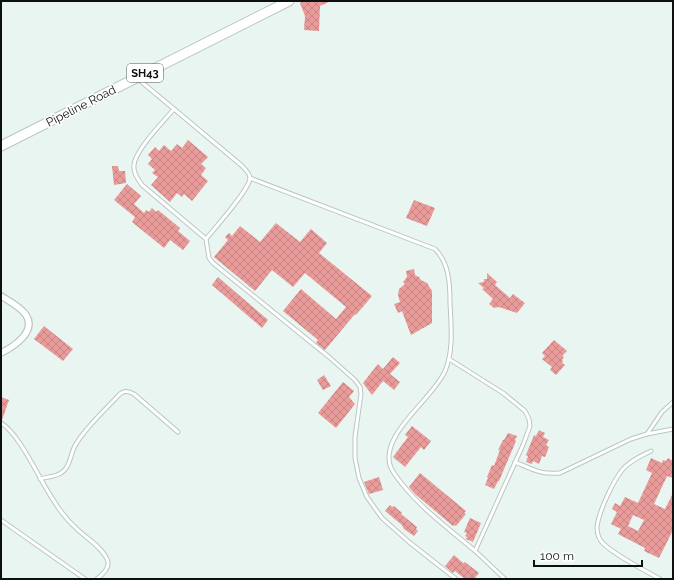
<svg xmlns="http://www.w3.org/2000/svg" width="674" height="580" font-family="Raleway,sans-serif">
  <defs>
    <pattern id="building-cross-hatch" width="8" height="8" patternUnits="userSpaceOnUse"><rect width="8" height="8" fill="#e99b9a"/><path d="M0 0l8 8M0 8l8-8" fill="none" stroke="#c78484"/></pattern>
  </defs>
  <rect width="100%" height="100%" fill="#e9f5f0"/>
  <g fill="url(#building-cross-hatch)" fill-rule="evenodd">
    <polygon points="303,1 331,1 320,6 319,31 304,30 305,16 300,3"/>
    <polygon points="188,140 208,157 201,164 206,168 201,175 208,181 192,201 184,194 182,197 177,193 170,202 151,185 158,177 152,173 155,170 148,164 152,159 148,155 155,147 159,151 164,145 171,151 177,144 182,148"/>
    <polygon points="112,166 118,166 119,171 125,171 126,183 114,185"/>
    <polygon points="127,184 141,196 134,204 144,213 146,210 149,212 152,208 156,212 158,210 180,228 178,231 190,241 183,250 170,240 164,248 132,222 135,217 114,200"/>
    <polygon points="414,200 435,208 427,226 406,218"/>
    <polygon points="276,223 300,242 311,229 327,243 319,253 372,296 356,315 355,314 325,350 316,343 318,340 283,311 301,289 336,319 346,307 305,273 293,287 272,270 255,291 214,257 228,240 225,237 229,233 232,236 240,226 260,242"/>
    <polygon points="414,269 415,275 419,277 421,280 427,283 432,291 432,323 411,335 402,311 398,313 394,304 400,302 398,295 399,289 405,284 403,282 407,277 406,271"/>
    <polygon points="487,273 497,282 495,285 510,298 513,294 525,303 517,313 499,307 494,308 489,304 493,299 482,289 484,288 478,283 484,282 484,279 487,279"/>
    <polygon points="218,277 268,320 262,328 212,285"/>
    <polygon points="44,326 73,349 63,361 34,339"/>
    <polygon points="554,340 567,351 562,356 564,357 562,360 563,361 562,363 565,365 556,375 550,370 552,367 542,359 545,356 542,353"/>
    <polygon points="393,357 400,363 390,374 400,382 394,390 383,381 372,395 363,383 378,364 383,369"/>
    <polygon points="324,375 331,386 323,390 317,380"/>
    <polygon points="343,382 354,391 349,397 355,404 336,428 318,413"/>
    <polygon points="1,397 9,400 2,420 1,420"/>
    <polygon points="412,426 431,441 424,450 421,447 405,467 393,457 408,437 405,435"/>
    <polygon points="539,430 545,433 543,437 549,440 546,445 549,447 545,457 542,456 539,464 533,461 532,464 526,462 528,456 526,455 534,435 536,436"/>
    <polygon points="508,433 517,436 515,440 516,441 499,481 498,481 494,489 485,485 488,478 487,477 492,465 494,466 500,450 498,450 503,440 504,440"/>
    <path d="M651,458L662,463L663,460L666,461L668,458L673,461V478L667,476L654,504L665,509L673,493V530L659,558L644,551L645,548L618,534L621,529L611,524L617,512L612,509L615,503L620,506L625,497L638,503L652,473L646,470ZM633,515L644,520L638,531L628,526Z"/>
    <polygon points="420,473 466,511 464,513 466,514 456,526 454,525 453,526 415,494 409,487"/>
    <polygon points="379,477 383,490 369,494 364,482"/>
    <polygon points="390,505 392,507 394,506 402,513 401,514 417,527 416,529 418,531 414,536 404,529 402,525 385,511"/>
    <polygon points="470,518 481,523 473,542 466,539 467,537 465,536 467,533 464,532"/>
    <polygon points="454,555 463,563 465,562 479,573 474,579 465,579 455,571 453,573 445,566"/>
  </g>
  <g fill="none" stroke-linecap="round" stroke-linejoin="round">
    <defs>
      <g id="lane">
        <path d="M132,74L174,109C164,121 135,150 134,165C133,173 138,179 142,185L206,239L209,258L213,263L329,357L355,380L360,387L361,394L355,437V458L359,478L367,497L382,518L409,542L456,579"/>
        <path d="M174,109L241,165C245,169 250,173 250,178C250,189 214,229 206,239"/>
        <path d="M250,178L435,249C449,263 450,283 450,303C451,325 454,350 445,371C433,399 381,433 390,465C392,472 398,479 403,485C423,510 449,529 474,550C484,559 494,569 505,579"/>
        <polyline points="449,359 503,393 525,411 529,419 530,426 523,445 475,551"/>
        <path d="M1,423C20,434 40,481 54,501C60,511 68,521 77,529C86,538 102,547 107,559C111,567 103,574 97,579"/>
        <polyline points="647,434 662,412 673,402"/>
        <path d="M651,451C641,456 631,460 623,469C613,481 599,511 597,527C597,532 598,537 601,541C610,553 646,571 660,579"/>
        <path d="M515,462C532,469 541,475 560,473L631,439L647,434L673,429"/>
        <path d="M40,479C46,477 55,477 61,473C71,467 70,453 76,444C86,427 104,411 117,397C122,391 126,390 134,394L178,432"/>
        <polyline points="1,520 85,579"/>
      </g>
      <path id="street" d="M1,296C9,301 21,307 26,315C37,332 13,347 1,353"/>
      <polyline id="primary" points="1,146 289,1"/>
    </defs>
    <use href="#lane" stroke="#bac6c1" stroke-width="5"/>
    <use href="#street" stroke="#bac6c1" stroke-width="8"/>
    <use href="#primary" stroke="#bac6c1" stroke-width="11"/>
    <use href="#lane" stroke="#fff" stroke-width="3"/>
    <use href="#street" stroke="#fff" stroke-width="5.5"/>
    <use href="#primary" stroke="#fff" stroke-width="9"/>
  </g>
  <g text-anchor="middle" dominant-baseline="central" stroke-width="3.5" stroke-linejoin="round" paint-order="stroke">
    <rect fill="#fff" stroke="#555857" stroke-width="1" x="127" y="64" width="36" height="18" rx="3"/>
    <g font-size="11" font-weight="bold" fill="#0c100f">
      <text x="145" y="73">SH43</text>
    </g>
    <g font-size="12" fill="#0c100f" stroke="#fff">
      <text transform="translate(81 106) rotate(-27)">Pipeline Road</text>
    </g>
  </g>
  <rect width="674" height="580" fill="none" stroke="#0c100f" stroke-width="4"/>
  <path d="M534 560v6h108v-6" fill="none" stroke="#0c100f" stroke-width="2"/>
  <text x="540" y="560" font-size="12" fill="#0c100f" stroke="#ffffff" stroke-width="3" paint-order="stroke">100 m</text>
</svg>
